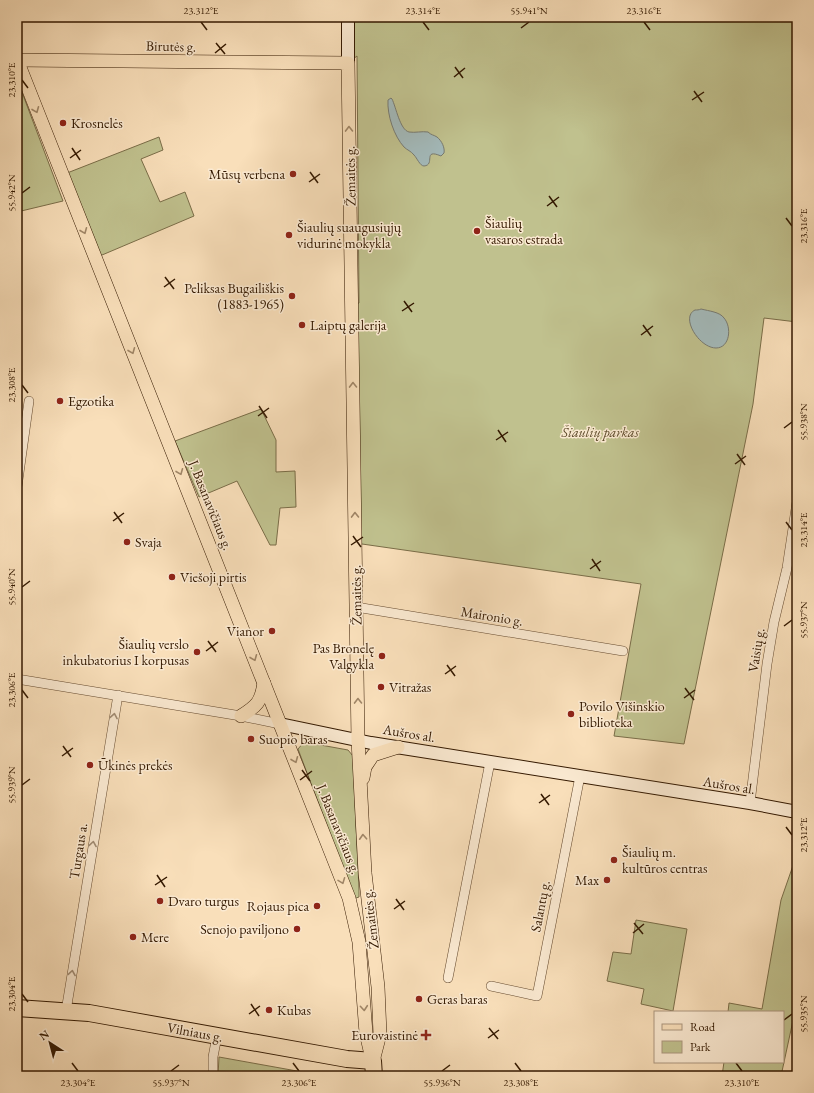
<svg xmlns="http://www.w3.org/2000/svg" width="814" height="1093" font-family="'EB Garamond',serif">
  <rect width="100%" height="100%" fill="#f9dfba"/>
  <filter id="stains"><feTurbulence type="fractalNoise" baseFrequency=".005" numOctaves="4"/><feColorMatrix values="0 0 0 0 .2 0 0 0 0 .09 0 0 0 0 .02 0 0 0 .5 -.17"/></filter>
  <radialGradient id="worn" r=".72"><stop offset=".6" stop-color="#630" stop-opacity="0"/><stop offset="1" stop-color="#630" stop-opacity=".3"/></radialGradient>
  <g fill="#c0c18e" stroke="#7a6d48">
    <polygon points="348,17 797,17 797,322 764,318 753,404 684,744 614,736 641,584 355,543 352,305 359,303 357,56 348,63"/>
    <polygon points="17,79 63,201 17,212"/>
    <polygon points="159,137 163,150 141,159 160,202 185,192 194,216 95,258 62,175"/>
    <polygon points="261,409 276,440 276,472 295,471 296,507 280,508 276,545 270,545 237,481 199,497 175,441"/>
    <polygon points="304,742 348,750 353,756 359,890 359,897 356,898 354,897 298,749"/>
    <polygon points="797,854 797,1002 781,1076 722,1076 724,1062 783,1062 783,1012 728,1012 729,1003 762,1009 781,900"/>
    <polygon points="636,920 687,929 673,1011 641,1004 644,989 607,981 613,952 631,954"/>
    <polygon points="219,1057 308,1073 308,1076 218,1076"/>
  </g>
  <g fill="#a3babb" stroke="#777a71">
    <path d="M391,98L392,99C396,107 400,130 409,132C415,133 422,131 428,132C431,135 434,135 437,137C442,141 445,148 444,153L441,156C422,148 436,165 424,166C420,166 417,158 414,155C411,151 407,150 404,147C394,136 387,115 388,100Z"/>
    <path d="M701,309C709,311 720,312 724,318C732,327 730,348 716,348C699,348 680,317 695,310C697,310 699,310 701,309Z"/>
  </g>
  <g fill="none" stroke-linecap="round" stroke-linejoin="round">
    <defs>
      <g id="street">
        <polyline points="17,487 29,401"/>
        <polyline points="356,607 623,651"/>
        <polyline points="17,679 241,716 280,724"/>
        <polyline points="750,803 767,664 774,622 787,568 797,502"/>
        <polyline points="448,978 490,762"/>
        <polyline points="491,986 537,996 580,776"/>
        <polyline points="66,1011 118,695"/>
        <polyline points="213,1076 213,1057 217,1036"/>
      </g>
      <g id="secondary">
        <polyline points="348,17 348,63"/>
        <polyline points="280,724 371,743 750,803 797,812"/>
      </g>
      <g id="primary">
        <polyline points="17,60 348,63 358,740 365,873 378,987 380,1034 373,1061"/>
        <polyline points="17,60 349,898 359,942 366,1033 372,1059"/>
        <path d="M241,716C257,706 261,702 264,683"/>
        <polyline points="363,778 365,767 373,755 398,747"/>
      </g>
      <polyline id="highway" points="17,1008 89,1013 347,1059 373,1061 374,1076"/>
    </defs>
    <use href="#street" stroke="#654a2f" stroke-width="10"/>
    <use href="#secondary" stroke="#341901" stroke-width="14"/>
    <use href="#primary" stroke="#341901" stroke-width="14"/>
    <use href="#highway" stroke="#341901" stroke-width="18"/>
    <use href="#street" stroke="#fbead2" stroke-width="9"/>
    <use href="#secondary" stroke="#fbead2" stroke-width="12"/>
    <use href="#primary" stroke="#f9dfba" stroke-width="13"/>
    <use href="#highway" stroke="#f9dfba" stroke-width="16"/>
  </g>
  <defs><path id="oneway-chevron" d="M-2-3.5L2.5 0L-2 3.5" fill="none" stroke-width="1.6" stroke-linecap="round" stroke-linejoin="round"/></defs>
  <g stroke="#a08667">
    <use href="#oneway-chevron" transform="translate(36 110) rotate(68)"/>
    <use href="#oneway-chevron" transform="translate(349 129) rotate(-91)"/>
    <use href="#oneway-chevron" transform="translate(84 231) rotate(68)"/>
    <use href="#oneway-chevron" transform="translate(132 351) rotate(68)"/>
    <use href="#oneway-chevron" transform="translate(353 385) rotate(-91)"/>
    <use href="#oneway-chevron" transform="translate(180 472) rotate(68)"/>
    <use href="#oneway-chevron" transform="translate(355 515) rotate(-91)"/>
    <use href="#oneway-chevron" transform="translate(254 658) rotate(68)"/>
    <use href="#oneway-chevron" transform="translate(358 701) rotate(-91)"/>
    <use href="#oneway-chevron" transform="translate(295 760) rotate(68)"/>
    <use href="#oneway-chevron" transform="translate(363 837) rotate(-93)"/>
    <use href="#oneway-chevron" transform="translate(342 881) rotate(69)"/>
    <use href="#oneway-chevron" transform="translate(364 1008) rotate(85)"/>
  </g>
  <g stroke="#a18c74">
    <use href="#oneway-chevron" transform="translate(114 716) rotate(-80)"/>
    <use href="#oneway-chevron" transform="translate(93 844) rotate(-81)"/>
    <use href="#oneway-chevron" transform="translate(72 973) rotate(-81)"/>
  </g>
  <path fill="none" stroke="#341901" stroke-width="1.5" d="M201,22L207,30M423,22L429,30M644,22L650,30M521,28L529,22M216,43L225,54M215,53L226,44M455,67L463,78M454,77L465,68M22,80L28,88M694,91L702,102M692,100L704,92M72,148L80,160M70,158L81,150M310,172L318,183M309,182L320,174M22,193L30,187M549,196L557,207M547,206L559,197M786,218L792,226M165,277L174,289M164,287L175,279M404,301L412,312M402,311L414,303M643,325L651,336M641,335L653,326M22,385L28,393M259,406L267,418M258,416L269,408M784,428L792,422M498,430L506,442M496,440L508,432M737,454L745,465M735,464L746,456M114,512L122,523M113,521L124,513M786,522L792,530M353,536L361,547M351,545L363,537M592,559L600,571M590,569L601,561M22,587L30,581M784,626L792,620M208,641L216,652M206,651L218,642M447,665L455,676M445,674L456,666M685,688L694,700M22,690L28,698M684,698L695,690M63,746L71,757M62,756L73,748M302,770L310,781M300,780L312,771M22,785L30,779M541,794L549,805M539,803L550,795M786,827L792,835M157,875L165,887M155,885L167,877M396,899L404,910M394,909L405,901M634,923L643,934M633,933L644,924M22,994L28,1002M251,1004L259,1016M249,1014L260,1006M784,1020L792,1014M489,1028L498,1039M488,1038L499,1030M72,1063L78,1071M293,1063L299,1071M515,1063L521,1071M736,1063L742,1071M171,1071L179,1065M442,1071L450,1065"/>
  <g fill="#8f2418" stroke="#fbead2" stroke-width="1.5">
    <circle cx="63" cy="123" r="4"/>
    <circle cx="293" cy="174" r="4"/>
    <circle cx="477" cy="231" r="4"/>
    <circle cx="289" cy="235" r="4"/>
    <circle cx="292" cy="296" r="4"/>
    <circle cx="302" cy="325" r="4"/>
    <circle cx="60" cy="401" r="4"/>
    <circle cx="127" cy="542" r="4"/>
    <circle cx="172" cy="577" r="4"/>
    <circle cx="272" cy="631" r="4"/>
    <circle cx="197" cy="652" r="4"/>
    <circle cx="382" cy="656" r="4"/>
    <circle cx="381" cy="687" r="4"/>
    <circle cx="571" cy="714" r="4"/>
    <circle cx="251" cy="739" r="4"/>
    <circle cx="90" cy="765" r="4"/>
    <circle cx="614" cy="860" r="4"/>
    <circle cx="607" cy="880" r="4"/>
    <circle cx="160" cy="901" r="4"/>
    <circle cx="317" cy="906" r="4"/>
    <circle cx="297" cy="929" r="4"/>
    <circle cx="133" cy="937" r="4"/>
    <circle cx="419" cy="999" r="4"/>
    <circle cx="269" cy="1010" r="4"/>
    <path d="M424 1029h4v4h4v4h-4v4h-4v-4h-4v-4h4z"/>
  </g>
  <g text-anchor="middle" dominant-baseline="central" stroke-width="3" stroke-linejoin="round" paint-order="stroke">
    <g font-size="14" fill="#341901" stroke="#fbead2">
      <text transform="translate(171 46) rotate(1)">Birutės g.</text>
      <text transform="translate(350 176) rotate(-91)">Žemaitės g.</text>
      <text transform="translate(211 505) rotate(68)">J. Basanavičiaus g.</text>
      <text transform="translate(356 595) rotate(-91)">Žemaitės g.</text>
      <text transform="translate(492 616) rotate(9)">Maironio g.</text>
      <text transform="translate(756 650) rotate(-81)">Vaisių g.</text>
      <text transform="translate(409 733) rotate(9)">Aušros al.</text>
      <text transform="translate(729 785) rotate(9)">Aušros al.</text>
      <text transform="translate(339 829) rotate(68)">J. Basanavičiaus g.</text>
      <text transform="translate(78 851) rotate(-81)">Turgaus a.</text>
      <text transform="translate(540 906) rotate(-79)">Salantų g.</text>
      <text transform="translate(370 919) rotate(-97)">Žemaitės g.</text>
      <text transform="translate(195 1032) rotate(10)">Vilniaus g.</text>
    </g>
    <g font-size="14" fill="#341901" stroke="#fbead2" text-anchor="start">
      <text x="71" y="123">Krosnelės</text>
      <text x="285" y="174" text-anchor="end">Mūsų verbena</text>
      <text x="485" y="223">Šiaulių<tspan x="485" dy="16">vasaros estrada</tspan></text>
      <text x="297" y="227">Šiaulių suaugusiųjų<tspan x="297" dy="16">vidurinė mokykla</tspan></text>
      <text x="284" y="288" text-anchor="end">Peliksas Bugailiškis<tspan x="284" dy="16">(1883-1965)</tspan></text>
      <text x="310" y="325">Laiptų galerija</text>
      <text x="68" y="401">Egzotika</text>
      <text x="135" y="542">Svaja</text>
      <text x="180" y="577">Viešoji pirtis</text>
      <text x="264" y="631" text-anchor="end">Vianor</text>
      <text x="189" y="644" text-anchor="end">Šiaulių verslo<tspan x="189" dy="16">inkubatorius I korpusas</tspan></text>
      <text x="374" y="648" text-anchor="end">Pas Bronelę<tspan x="374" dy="16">Valgykla</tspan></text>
      <text x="389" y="687">Vitražas</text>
      <text x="579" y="706">Povilo Višinskio<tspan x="579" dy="16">biblioteka</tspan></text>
      <text x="259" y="739">Suopio baras</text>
      <text x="98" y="765">Ūkinės prekės</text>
      <text x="622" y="852">Šiaulių m.<tspan x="622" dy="16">kultūros centras</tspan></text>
      <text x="599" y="880" text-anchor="end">Max</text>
      <text x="168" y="901">Dvaro turgus</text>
      <text x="309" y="906" text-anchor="end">Rojaus pica</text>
      <text x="289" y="929" text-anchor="end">Senojo paviljono</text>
      <text x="141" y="937">Mere</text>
      <text x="427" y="999">Geras baras</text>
      <text x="277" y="1010">Kubas</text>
      <text x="418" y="1035" text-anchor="end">Eurovaistinė</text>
    </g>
    <g font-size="14" font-style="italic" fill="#5e4b2b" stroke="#fbead2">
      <text x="600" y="432">Šiaulių parkas</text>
    </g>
  </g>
  <rect width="814" height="1093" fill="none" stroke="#f9dfba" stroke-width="44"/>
  <rect x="654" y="1011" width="130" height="52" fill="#fbead2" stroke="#ab967e"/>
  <rect x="662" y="1024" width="20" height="6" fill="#f9dfba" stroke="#ab967e"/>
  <text x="690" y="1031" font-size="12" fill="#341901">Road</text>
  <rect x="662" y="1041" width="20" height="12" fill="#c0c18e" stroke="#ab967e"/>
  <text x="690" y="1051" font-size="12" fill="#341901">Park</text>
  <g transform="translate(50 1043) rotate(324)" stroke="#fbead2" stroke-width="3" paint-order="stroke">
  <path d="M0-3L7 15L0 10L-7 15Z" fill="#341901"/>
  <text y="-6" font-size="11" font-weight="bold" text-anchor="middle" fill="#341901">N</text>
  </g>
  <rect x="22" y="22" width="770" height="1049" fill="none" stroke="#341901" stroke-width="1.5"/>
  <g font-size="10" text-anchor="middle" fill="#341901">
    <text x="201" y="14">23.312°E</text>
    <text x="423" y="14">23.314°E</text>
    <text x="529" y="14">55.941°N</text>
    <text x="644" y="14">23.316°E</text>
    <text transform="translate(11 80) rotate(-90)" y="4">23.310°E</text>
    <text transform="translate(11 193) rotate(-90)" y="4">55.942°N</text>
    <text transform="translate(803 226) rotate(-90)" y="4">23.316°E</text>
    <text transform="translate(11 385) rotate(-90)" y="4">23.308°E</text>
    <text transform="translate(803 422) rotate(-90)" y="4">55.938°N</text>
    <text transform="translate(803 530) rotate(-90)" y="4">23.314°E</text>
    <text transform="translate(11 587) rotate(-90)" y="4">55.940°N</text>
    <text transform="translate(803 620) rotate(-90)" y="4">55.937°N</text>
    <text transform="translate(11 690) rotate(-90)" y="4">23.306°E</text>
    <text transform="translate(11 785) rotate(-90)" y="4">55.939°N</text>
    <text transform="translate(803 835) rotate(-90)" y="4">23.312°E</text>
    <text transform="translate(11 994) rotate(-90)" y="4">23.304°E</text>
    <text transform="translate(803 1014) rotate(-90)" y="4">55.935°N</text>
    <text x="78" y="1086">23.304°E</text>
    <text x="171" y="1086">55.937°N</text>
    <text x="299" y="1086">23.306°E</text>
    <text x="442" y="1086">55.936°N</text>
    <text x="521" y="1086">23.308°E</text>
    <text x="742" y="1086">23.310°E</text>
  </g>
  <rect width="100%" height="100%" filter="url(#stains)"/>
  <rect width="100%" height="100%" fill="url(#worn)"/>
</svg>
